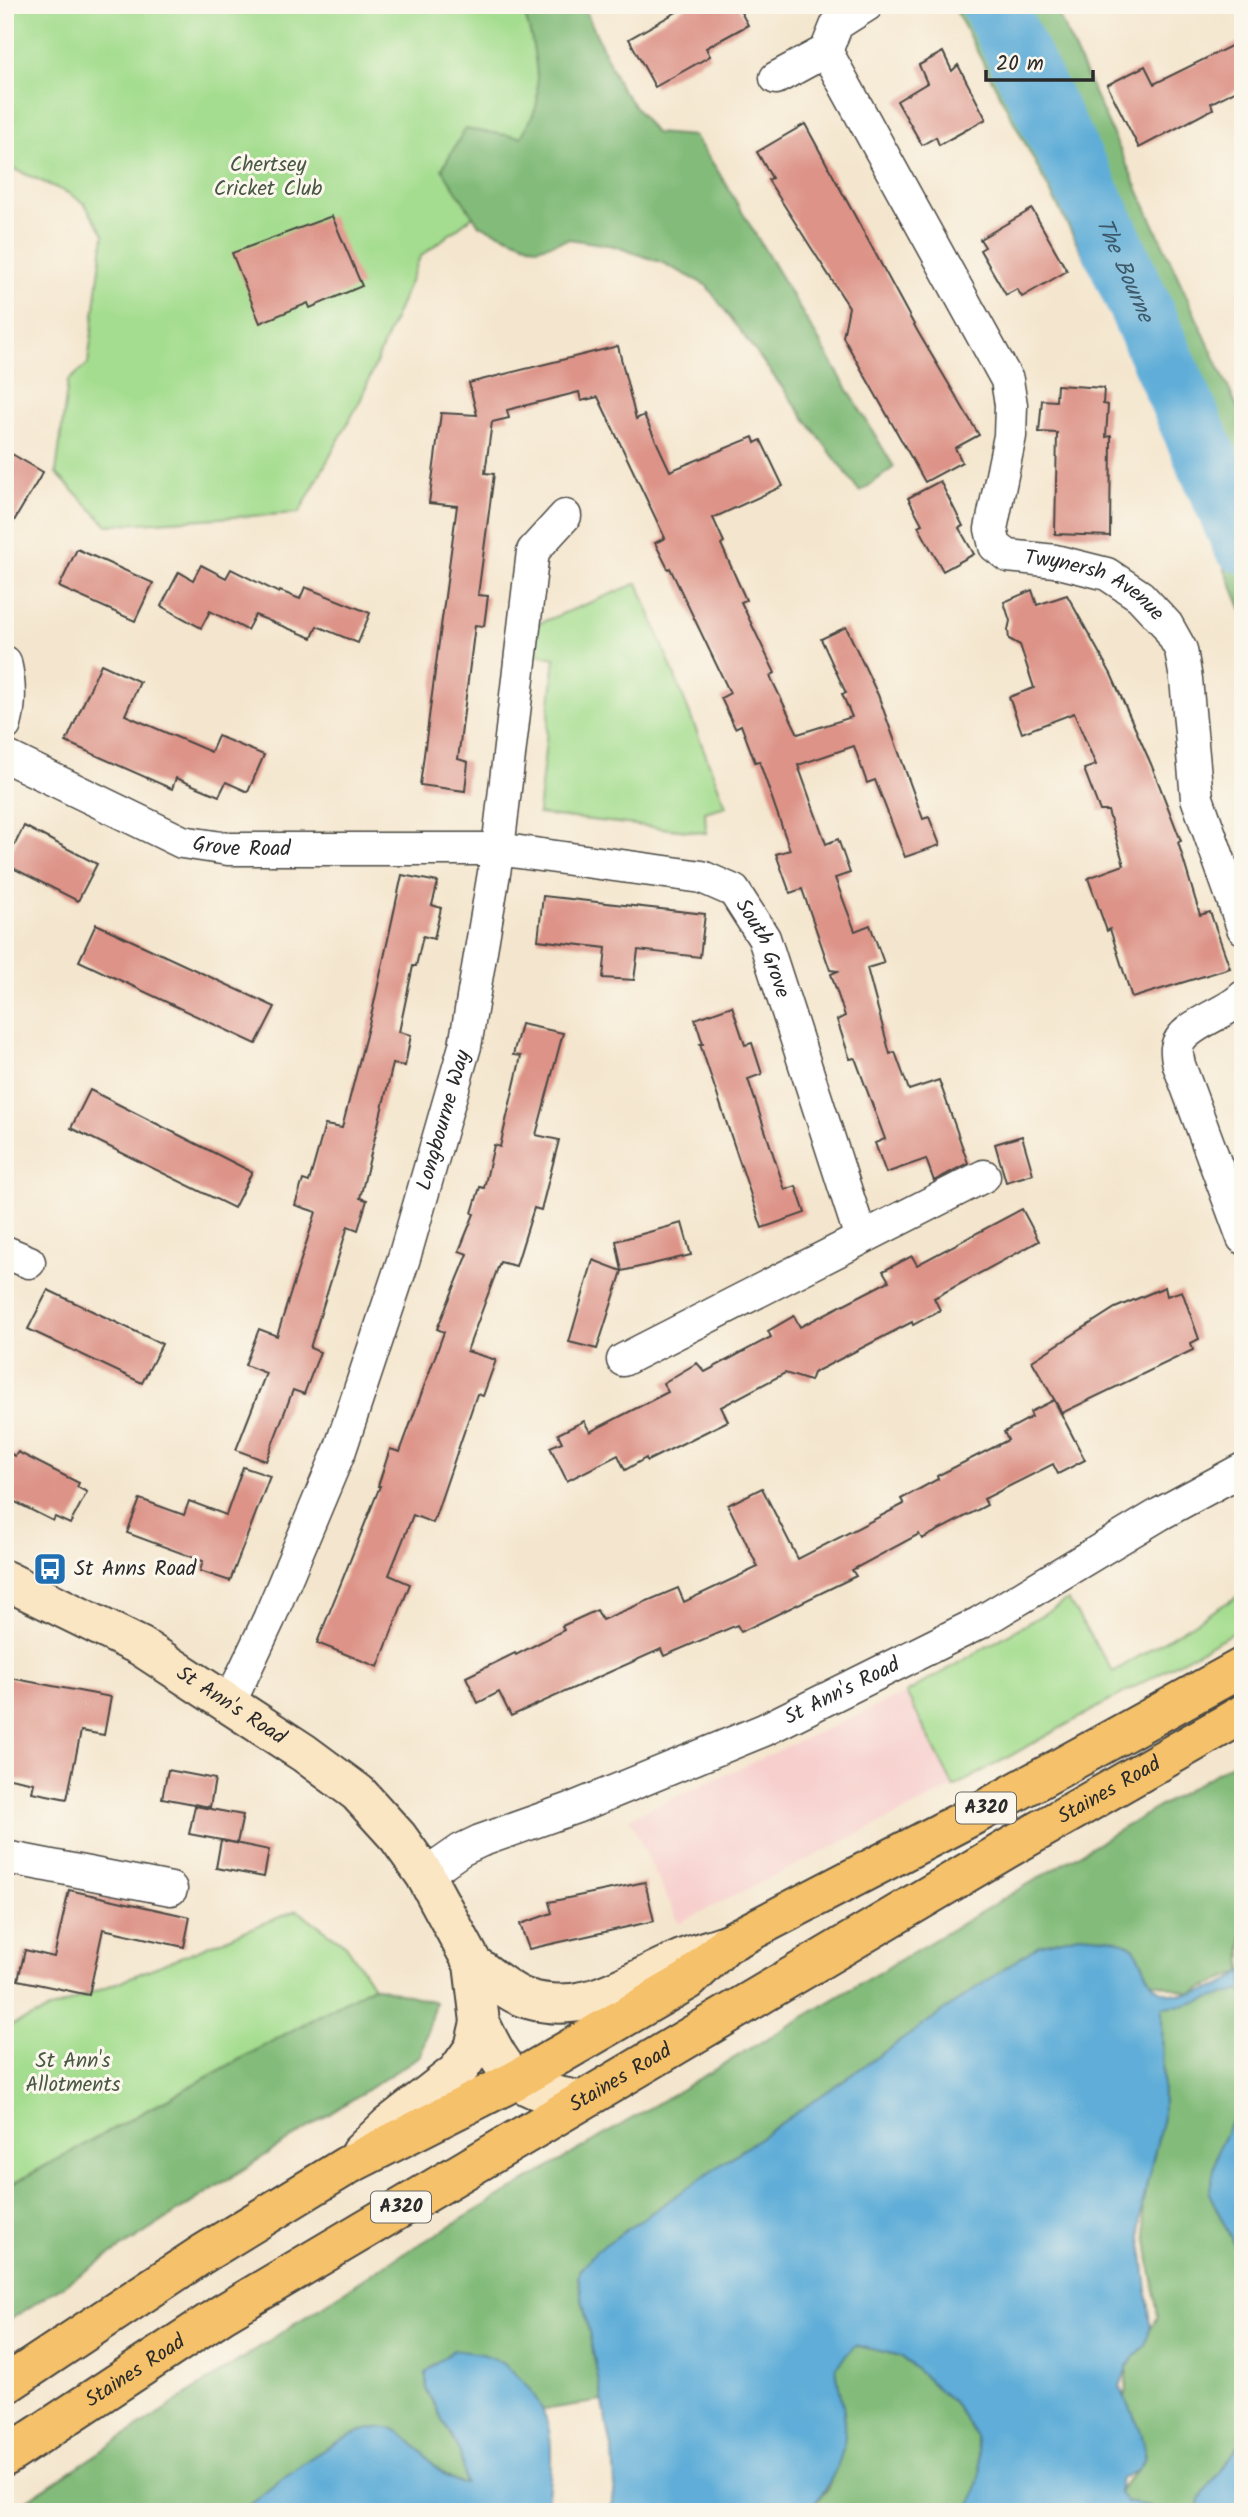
<svg xmlns="http://www.w3.org/2000/svg" width="1248" height="2517" font-family="Kalam,sans-serif">
  <rect width="100%" height="100%" fill="#fbf7ec"/>
  <filter id="ink" filterUnits="userSpaceOnUse"><feTurbulence type="fractalNoise" baseFrequency=".0143" numOctaves="2"/><feDisplacementMap in="SourceGraphic" scale="14" xChannelSelector="R" yChannelSelector="G"/><feConvolveMatrix kernelMatrix="1 2 1 2 8 2 1 2 1" color-interpolation-filters="sRGB"/></filter>
  <filter id="wash" filterUnits="userSpaceOnUse"><feTurbulence type="fractalNoise" baseFrequency=".00686" numOctaves="4" result="noise"/><feDisplacementMap in="SourceGraphic" scale="28" xChannelSelector="R" yChannelSelector="G"/><feGaussianBlur stdDeviation="1.57" result="paint"/><feColorMatrix in="noise" values="0 0 0 0 0 0 0 0 0 0 0 0 0 0 0 0 0 1.4 0 .05"/><feComposite in="paint" operator="in"/></filter>
  <g filter="url(#wash)">
    <rect width="100%" height="100%" fill="#f4e6ce"/>
    <polygon fill="#f7d0ce" points="906,1693 954,1787 679,1923 629,1818"/>
    <g fill="#a4dd8f" stroke="#68845d" stroke-width="2">
      <polygon points="5,5 582,5 588,128 420,257 361,399 299,513 107,525 56,473 68,381 88,364 104,234 84,203 68,193 5,165"/>
      <polygon points="638,583 726,806 705,812 706,833 538,814 555,658 528,652 537,624"/>
      <polygon points="1243,1593 1243,1627 954,1787 906,1693 1068,1600 1113,1672"/>
      <polygon points="297,1910 346,1945 373,1986 5,2188 5,2028"/>
    </g>
    <g fill="#83bc7a" stroke="#577452" stroke-width="2">
      <path d="M520,5H583L620,87L655,133L694,136L716,168L894,467L860,492L706,285L663,263L614,246L569,239L537,248L479,225L442,169L465,129L521,137C526,127 536,113 537,102C539,75 533,30 520,5Z"/>
      <polygon points="953,5 1054,5 1243,420 1243,612 1126,337"/>
      <path d="M1243,1757L1242,1972L1191,1993L1150,1981L1134,1949L578,2277L603,2401L542,2410L528,2388L426,2389L460,2453L465,2483C445,2482 418,2448 403,2434L259,2497L242,2512H9L381,2267Z"/>
      <polygon points="373,1986 435,2002 421,2055 5,2323 5,2188"/>
      <polygon points="1243,1989 1243,2112 1209,2193 1243,2263 1243,2439 1200,2499 1200,2512 1156,2512 1150,2506 1126,2502 1118,2491 1140,2467 1146,2455 1125,2399 1127,2367 1158,2317 1142,2205 1163,2117 1162,2007"/>
      <polygon points="854,2345 901,2356 955,2404 976,2437 981,2469 970,2512 808,2512 829,2487 838,2391 836,2367"/>
    </g>
    <g fill="#5eadd8" stroke="#446c82" stroke-width="2">
      <path d="M1078,1935C1094,1936 1122,1937 1134,1949C1144,1959 1145,1977 1156,1987C1173,2003 1233,1989 1243,1968V1990L1185,2005L1162,2007L1163,2117L1142,2205L1140,2227L1151,2326L1145,2345L1127,2367L1120,2387C1128,2406 1156,2449 1140,2467C1136,2472 1126,2476 1121,2479L1118,2491L1126,2502L1150,2506L1159,2512H970L981,2469L976,2437L955,2404L901,2356L855,2345L836,2367C838,2386 844,2404 845,2422C848,2456 829,2487 808,2512H611L615,2486L613,2453L578,2277L581,2269L596,2251L1039,1945Z"/>
      <polygon points="1243,2112 1243,2263 1209,2193 1219,2147 1231,2122"/>
      <path d="M453,2350C463,2352 475,2352 485,2355C517,2366 546,2403 550,2436C553,2460 549,2488 546,2512H242C272,2486 353,2416 394,2429C404,2433 411,2442 419,2449C431,2461 447,2483 465,2483L460,2453L426,2389V2372Z"/>
      <polygon points="1243,2439 1243,2512 1198,2512 1200,2499"/>
    </g>
    <g fill="none" stroke-linecap="round" stroke-linejoin="round">
      <path stroke="#5eadd8" stroke-width="63" id="s1" d="M993,5L1099,214L1243,542"/>
    </g>
    <g id="blocks">
      <g fill="#dd9387">
        <polygon points="689,5 737,5 748,25 706,48 710,56 655,87 629,39"/>
        <polygon points="1243,40 1243,87 1211,103 1213,109 1139,148 1107,85 1145,66 1154,84"/>
        <polygon points="943,52 952,71 958,65 986,119 939,145 936,137 922,145 897,101 927,83 919,65"/>
        <polygon points="805,124 918,332 979,435 955,448 962,462 925,482 843,337 849,307 768,180 772,178 757,152"/>
        <polygon points="1032,209 1067,271 1022,297 1017,289 1006,295 980,250 985,247 980,239"/>
        <polygon points="332,216 362,286 310,308 308,303 260,323 232,253"/>
        <polygon points="618,346 636,419 644,415 670,471 753,437 755,443 761,440 783,486 713,518 724,542 721,544 746,600 741,602 775,673 770,676 798,734 852,717 842,694 846,693 821,639 846,627 878,695 923,819 929,817 940,845 905,857 875,780 867,783 854,746 798,765 826,844 838,839 850,873 835,878 855,931 870,925 884,963 867,968 890,1054 895,1052 909,1090 939,1080 968,1163 934,1181 926,1159 886,1173 875,1143 885,1139 855,1058 850,1059 837,1020 845,1016 831,974 838,971 830,970 802,889 790,893 776,854 790,850 759,761 755,762 741,725 735,728 721,698 730,693 670,568 668,569 655,543 665,538 598,397 581,401 579,392 507,410 509,418 492,422 485,473 494,474 478,595 488,596 484,626 475,625 458,759 468,762 465,791 420,785 457,506 429,503 441,413 477,415 469,383"/>
        <polygon points="1057,385 1104,388 1103,404 1108,405 1106,437 1111,436 1110,536 1055,534 1057,433 1039,432 1042,400 1056,401"/>
        <polygon points="5,450 43,472 5,536"/>
        <polygon points="940,481 963,526 959,528 974,554 943,571 918,526 922,524 908,498"/>
        <polygon points="77,549 153,583 135,621 59,587"/>
        <polygon points="201,565 226,578 231,569 279,593 280,591 300,599 305,587 370,613 358,643 317,626 312,638 255,615 247,630 210,611 201,628 161,606 179,572 193,580"/>
        <polygon points="1032,590 1037,605 1067,595 1111,674 1151,764 1181,841 1178,842 1200,915 1210,912 1230,968 1132,998 1110,929 1107,931 1088,878 1124,865 1108,811 1100,811 1084,769 1096,765 1074,713 1022,733 1009,697 1034,688 1020,645 1009,639 1008,630 1010,621 1004,602"/>
        <polygon points="101,664 140,682 125,715 211,752 218,736 264,755 248,792 226,782 219,796 176,778 172,789 66,742"/>
        <polygon points="24,826 97,864 78,901 5,864"/>
        <polygon points="402,875 438,882 432,905 441,908 434,939 423,936 416,966 413,966 399,1032 411,1035 405,1066 393,1064 360,1198 367,1200 358,1230 348,1226 310,1348 320,1352 304,1394 293,1390 266,1461 236,1450 266,1373 245,1365 259,1329 277,1336 316,1212 295,1205 303,1180 309,1182 325,1125 342,1128 373,1008"/>
        <polygon points="543,896 705,914 700,957 638,950 634,980 603,978 606,948 538,940"/>
        <polygon points="96,924 275,1007 256,1044 79,961"/>
        <polygon points="732,1006 745,1045 752,1043 762,1074 748,1079 785,1190 796,1186 805,1213 762,1228 700,1044 703,1044 695,1019"/>
        <polygon points="521,1024 563,1033 536,1135 559,1140 541,1210 534,1208 516,1266 500,1262 467,1351 496,1360 483,1396 477,1394 433,1523 413,1515 389,1575 410,1584 378,1667 317,1643 380,1486 378,1486 390,1449 400,1452 444,1332 437,1329 468,1254 459,1251 474,1214 472,1213 480,1187 484,1188 494,1145 500,1147 521,1056 513,1055"/>
        <polygon points="90,1090 252,1172 234,1208 71,1128"/>
        <polygon points="1022,1136 1033,1174 1006,1182 995,1144"/>
        <polygon points="1022,1209 1039,1241 934,1298 940,1310 913,1325 912,1322 813,1373 810,1381 785,1373 721,1407 728,1421 647,1461 646,1458 625,1470 618,1455 567,1481 550,1447 562,1442 558,1434 584,1421 590,1432 668,1392 663,1383 697,1363 705,1372 771,1337 768,1331 794,1316 800,1327 889,1281 883,1271 912,1256 917,1265"/>
        <polygon points="682,1223 691,1255 622,1271 616,1241"/>
        <polygon points="593,1260 622,1271 597,1349 569,1342"/>
        <polygon points="1165,1287 1167,1296 1182,1291 1199,1339 1191,1343 1193,1350 1062,1413 1032,1361 1115,1308"/>
        <polygon points="48,1290 162,1344 142,1383 28,1329"/>
        <polygon points="1054,1400 1085,1460 1058,1474 1053,1464 984,1499 987,1505 922,1539 919,1534 852,1570 856,1576 741,1632 737,1625 664,1656 661,1649 511,1716 499,1692 478,1703 466,1677 515,1653 516,1655 564,1630 562,1626 597,1610 602,1620 678,1588 684,1602 758,1567 728,1505 762,1488 798,1559 904,1504 901,1499 938,1479 937,1476 1008,1440 1004,1432 1032,1417 1030,1412"/>
        <polygon points="5,1451 15,1456 18,1452 79,1483 77,1487 87,1492 70,1524 55,1517 53,1521 5,1497"/>
        <polygon points="243,1467 270,1476 230,1581 200,1571 203,1561 127,1533 140,1499 184,1515 189,1501 226,1515"/>
        <polygon points="5,1677 111,1697 104,1735 81,1731 67,1799 32,1792 34,1783 5,1777"/>
        <polygon points="168,1770 215,1779 210,1807 162,1798"/>
        <polygon points="195,1806 243,1815 237,1843 189,1834"/>
        <polygon points="221,1840 269,1850 264,1877 216,1868"/>
        <polygon points="645,1882 654,1921 529,1949 520,1924 552,1913 549,1902"/>
        <polygon points="69,1890 190,1917 184,1947 103,1929 89,1995 18,1980 25,1950 54,1957"/>
      </g>
    </g>
  </g>
  <g filter="url(#ink)">
    <use href="#blocks" fill-opacity="0" stroke="#494743" stroke-width="2"/>
    <g fill="none" stroke-linecap="round" stroke-linejoin="round">
      <defs>
        <g id="street">
          <path id="s2" d="M826,51L1007,380L1011,405L1010,436L991,529L995,546L1008,556L1055,561L1107,574L1140,596L1167,625L1181,650L1186,679L1197,798L1243,928"/>
          <polyline points="776,78 826,51 837,24 867,5"/>
          <path d="M5,662C10,684 11,703 5,725"/>
          <path id="s3" d="M5,756L182,842L228,849H498L702,877L734,891L764,938L861,1238"/>
          <path d="M1243,997C1227,1014 1181,1025 1177,1048C1176,1052 1178,1060 1179,1065L1243,1238"/>
          <polyline points="5,1252 29,1262"/>
          <polyline points="623,1360 984,1176"/>
          <path id="s4" d="M229,1704L269,1619L340,1450L404,1258L465,1046L498,849L533,551L565,516"/>
          <polyline points="5,1857 171,1889"/>
          <path id="s5" d="M425,1875L461,1850L480,1841L576,1807L764,1730L979,1623L1160,1514L1243,1469"/>
        </g>
        <g id="secondary">
          <path id="s6" d="M5,1580L140,1646L304,1753L358,1793L398,1837L425,1875L473,1964L480,2022L474,2048L457,2072L388,2126L360,2153"/>
          <path d="M473,1964C488,1974 511,1995 528,1999C586,2016 625,1983 675,1962C691,1954 709,1950 726,1944"/>
          <path d="M480,2022C506,2078 518,2091 581,2100"/>
        </g>
        <g id="primary">
          <polyline points="5,2385 201,2255 348,2165 516,2080 689,1980 726,1944 978,1813 1243,1667"/>
          <path id="s7" d="M5,2457L222,2314L1007,1849L1243,1714"/>
        </g>
      </defs>
      <use href="#street" stroke="#494743" stroke-width="35"/>
      <use href="#secondary" stroke="#494743" stroke-width="42"/>
      <use href="#primary" stroke="#494743" stroke-width="42"/>
      <use href="#street" stroke="#fff" stroke-width="32"/>
      <use href="#secondary" stroke="#fbe6c4" stroke-width="38"/>
      <use href="#primary" stroke="#f5c16b" stroke-width="38"/>
    </g>
  </g>
  <defs>
    <symbol id="bus-square" viewBox="-11 -11 22 22"><rect x="-9" y="-9" width="18" height="18" rx="4" fill="#1f6fb2" stroke="#fbf7ec"/><path d="M-5-6H5V4H4V6H2V4H-2V6H-4V4H-5ZM-3.5-4V0h7V-4ZM-3.5 1.2v1.5H-2V1.2ZM2 1.2v1.5H3.5V1.2Z" fill="#fff"/></symbol>
  </defs>
  <g fill-rule="evenodd">
    <use href="#bus-square" x="31" y="1550" width="38" height="38"/>
  </g>
  <g text-anchor="middle" dominant-baseline="central" stroke-width="6" stroke-linejoin="round" paint-order="stroke">
    <g fill="#fbf7ec" stroke="#696865" stroke-width="2">
      <rect x="956" y="1792.5" width="60" height="31" rx="5"/>
      <rect x="371" y="2191.5" width="60" height="31" rx="5"/>
    </g>
    <g font-size="19" font-weight="bold" fill="#2b2b2b">
      <text x="986" y="1808">A320</text>
      <text x="401" y="2207">A320</text>
    </g>
    <g font-size="21" fill="#495844" stroke="#fbf7ec">
      <text x="268" y="165">Chertsey<tspan x="268" dy="24">Cricket Club</tspan></text>
      <text x="73" y="2061">St Ann's<tspan x="73" dy="24">Allotments</tspan></text>
    </g>
    <g font-size="21" fill="#2b2b2b" stroke="#fbf7ec">
      <text stroke="none"><textPath href="#s2" startOffset="654">Twynersh Avenue</textPath></text>
      <text stroke="none"><textPath href="#s3" startOffset="257">Grove Road</textPath></text>
      <text stroke="none"><textPath href="#s3" startOffset="819">South Grove</textPath></text>
      <text stroke="none"><textPath href="#s4" startOffset="623">Longbourne Way</textPath></text>
      <text stroke="none"><textPath href="#s5" startOffset="457">St Ann's Road</textPath></text>
      <text stroke="none"><textPath href="#s6" startOffset="259">St Ann's Road</textPath></text>
      <text stroke="none"><textPath href="#s7" startOffset="1290">Staines Road</textPath></text>
      <text stroke="none"><textPath href="#s7" startOffset="723">Staines Road</textPath></text>
      <text stroke="none"><textPath href="#s7" startOffset="156">Staines Road</textPath></text>
    </g>
    <g font-size="21" fill="#2b2b2b" stroke="#fbf7ec" text-anchor="start">
      <text x="74" y="1569">St Anns Road</text>
    </g>
    <g font-size="23" font-style="italic" fill="#3d5868" stroke="#fbf7ec">
      <text stroke="none"><textPath href="#s1" startOffset="296">The Bourne</textPath></text>
    </g>
  </g>
  <rect width="1248" height="2517" fill="none" stroke="#fbf7ec" stroke-width="28"/>
  <path d="M986 70v10h107v-10" fill="none" stroke="#2b2b2b" stroke-width="3.5"/>
  <text x="996" y="70" font-size="21" fill="#2b2b2b" stroke="#fbf7ec" stroke-width="5" paint-order="stroke">20 m</text>
</svg>
